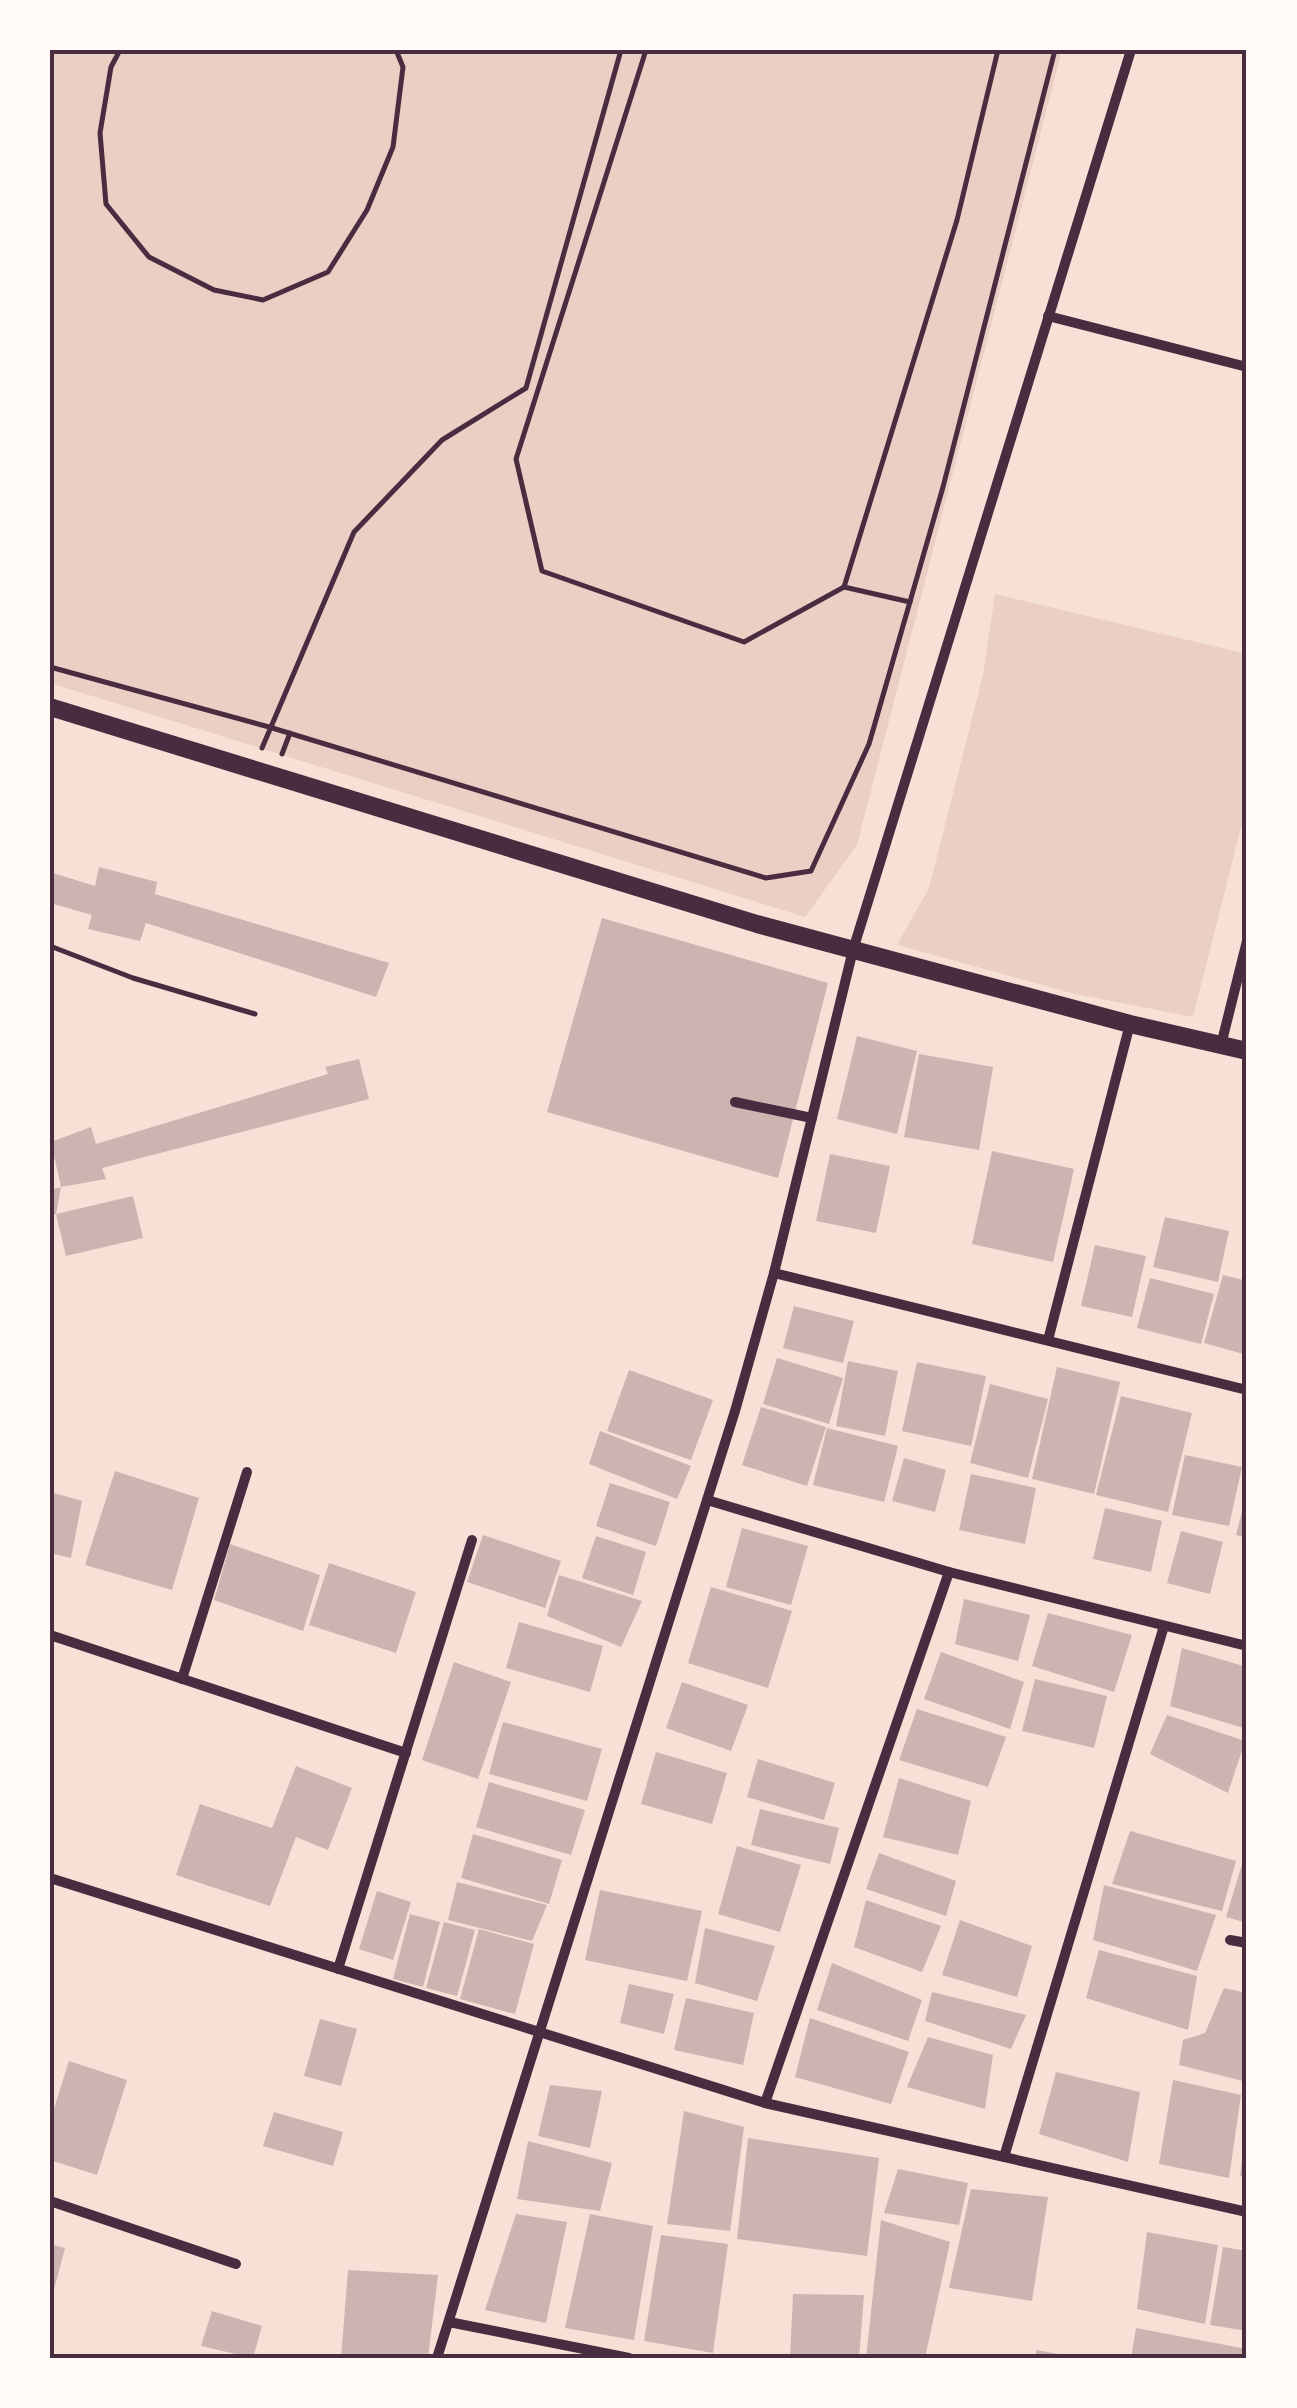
<svg xmlns="http://www.w3.org/2000/svg" width="1297" height="2408" font-family="Poppins,sans-serif">
  <rect width="100%" height="100%" fill="#f7e1d7"/>
  <g fill="#ebcfc5">
    <polygon points="50,50 1062,50 857,845 805,917 50,683"/>
    <polygon points="995,594 1247,654 1247,804 1193,1017 1075,994 897,945 929,888 983,675"/>
  </g>
  <g fill="#ccb4b1">
    <polygon points="99,867 157,882 155,894 389,963 376,997 146,923 140,941 88,929 92,915 50,903 50,872 95,886"/>
    <polygon points="602,918 828,983 778,1178 547,1112"/>
    <polygon points="857,1036 917,1051 897,1134 837,1119"/>
    <polygon points="919,1054 993,1067 979,1150 904,1137"/>
    <polygon points="359,1059 369,1099 102,1168 106,1179 61,1187 51,1142 91,1127 96,1144 328,1074 325,1067"/>
    <polygon points="992,1151 1074,1169 1053,1262 972,1244"/>
    <polygon points="830,1154 890,1166 876,1233 816,1221"/>
    <polygon points="61,1187 56,1214 133,1196 143,1238 66,1256 56,1214 50,1216 50,1190"/>
    <polygon points="1165,1217 1229,1231 1218,1282 1153,1267"/>
    <polygon points="1095,1245 1146,1256 1132,1317 1081,1306"/>
    <polygon points="1223,1275 1247,1281 1247,1355 1204,1343"/>
    <polygon points="1150,1278 1214,1294 1201,1344 1137,1328"/>
    <polygon points="794,1306 854,1321 843,1363 783,1348"/>
    <polygon points="777,1358 843,1378 829,1424 763,1404"/>
    <polygon points="848,1361 898,1371 885,1436 836,1426"/>
    <polygon points="917,1362 986,1376 971,1446 902,1431"/>
    <polygon points="1057,1367 1120,1382 1094,1494 1032,1479"/>
    <polygon points="629,1370 713,1400 691,1460 607,1431"/>
    <polygon points="990,1384 1048,1399 1028,1478 970,1463"/>
    <polygon points="1121,1396 1192,1413 1168,1512 1096,1495"/>
    <polygon points="761,1407 826,1427 807,1486 742,1465"/>
    <polygon points="827,1428 898,1446 884,1502 813,1485"/>
    <polygon points="600,1431 691,1466 677,1499 589,1464"/>
    <polygon points="1185,1455 1242,1467 1229,1526 1172,1515"/>
    <polygon points="904,1458 946,1470 935,1512 892,1501"/>
    <polygon points="115,1471 199,1498 172,1590 85,1565"/>
    <polygon points="971,1474 1036,1488 1025,1544 959,1530"/>
    <polygon points="610,1483 670,1502 656,1546 596,1526"/>
    <polygon points="50,1492 82,1501 71,1558 50,1553"/>
    <polygon points="1246,1495 1247,1496 1247,1538 1236,1535"/>
    <polygon points="1105,1508 1162,1521 1151,1572 1093,1559"/>
    <polygon points="742,1528 808,1546 791,1605 726,1587"/>
    <polygon points="1181,1531 1223,1542 1210,1594 1167,1583"/>
    <polygon points="483,1535 561,1561 545,1608 467,1582"/>
    <polygon points="596,1536 646,1552 633,1595 582,1578"/>
    <polygon points="230,1544 320,1575 303,1631 214,1600"/>
    <polygon points="329,1563 416,1592 396,1653 309,1625"/>
    <polygon points="559,1575 642,1601 621,1647 547,1616"/>
    <polygon points="711,1587 792,1611 768,1688 688,1663"/>
    <polygon points="964,1599 1030,1615 1018,1661 955,1644"/>
    <polygon points="1048,1613 1132,1635 1114,1692 1032,1666"/>
    <polygon points="519,1622 603,1646 590,1692 506,1668"/>
    <polygon points="1182,1648 1247,1667 1247,1729 1170,1706"/>
    <polygon points="941,1652 1024,1682 1010,1729 924,1699"/>
    <polygon points="454,1662 511,1682 478,1779 422,1760"/>
    <polygon points="1035,1679 1107,1696 1094,1748 1022,1731"/>
    <polygon points="682,1682 748,1705 731,1751 666,1728"/>
    <polygon points="917,1709 1006,1737 988,1787 899,1760"/>
    <polygon points="1167,1715 1245,1741 1228,1793 1150,1754"/>
    <polygon points="503,1722 602,1749 587,1801 489,1774"/>
    <polygon points="656,1752 727,1773 712,1824 641,1804"/>
    <polygon points="758,1759 835,1783 824,1820 747,1797"/>
    <polygon points="296,1766 352,1788 328,1850 296,1837 270,1906 176,1875 200,1804 272,1828"/>
    <polygon points="899,1778 971,1801 958,1855 883,1837"/>
    <polygon points="489,1782 585,1810 571,1855 476,1827"/>
    <polygon points="760,1809 839,1828 830,1864 751,1845"/>
    <polygon points="1130,1831 1236,1861 1222,1911 1112,1884"/>
    <polygon points="473,1834 562,1860 549,1904 461,1878"/>
    <polygon points="737,1846 801,1865 780,1932 718,1914"/>
    <polygon points="1246,1851 1247,1851 1247,1923 1226,1917"/>
    <polygon points="879,1853 956,1881 946,1916 866,1889"/>
    <polygon points="457,1882 547,1905 532,1941 448,1920"/>
    <polygon points="1104,1885 1216,1915 1197,1971 1093,1940"/>
    <polygon points="600,1890 702,1911 687,1981 585,1960"/>
    <polygon points="377,1891 411,1902 393,1960 359,1949"/>
    <polygon points="866,1900 941,1926 922,1972 854,1947"/>
    <polygon points="410,1914 440,1922 423,1987 393,1979"/>
    <polygon points="960,1920 1032,1946 1017,1997 942,1975"/>
    <polygon points="444,1922 475,1930 457,1996 426,1988"/>
    <polygon points="705,1928 775,1946 757,2001 695,1983"/>
    <polygon points="479,1929 534,1944 515,2014 460,1999"/>
    <polygon points="1099,1950 1197,1976 1188,2030 1086,1998"/>
    <polygon points="832,1963 922,2000 908,2041 817,2010"/>
    <polygon points="629,1984 674,1994 664,2034 620,2023"/>
    <polygon points="1224,1988 1247,1993 1247,2082 1179,2065 1183,2040 1205,2033"/>
    <polygon points="932,1992 1026,2015 1011,2049 925,2021"/>
    <polygon points="686,1998 754,2013 743,2065 674,2050"/>
    <polygon points="810,2018 909,2052 891,2104 795,2077"/>
    <polygon points="320,2019 357,2029 341,2086 304,2076"/>
    <polygon points="928,2037 993,2055 985,2109 907,2087"/>
    <polygon points="69,2061 127,2080 97,2175 50,2160 50,2121"/>
    <polygon points="1056,2072 1140,2092 1128,2162 1039,2134"/>
    <polygon points="1173,2080 1241,2095 1229,2178 1159,2164"/>
    <polygon points="550,2085 602,2091 590,2148 538,2136"/>
    <polygon points="684,2111 744,2127 730,2231 667,2224"/>
    <polygon points="274,2112 343,2132 333,2166 263,2146"/>
    <polygon points="1245,2137 1247,2138 1247,2178 1240,2176"/>
    <polygon points="748,2138 879,2158 867,2256 737,2239"/>
    <polygon points="528,2141 612,2163 600,2211 517,2199"/>
    <polygon points="898,2169 968,2183 959,2225 884,2213"/>
    <polygon points="971,2189 1048,2197 1032,2301 949,2288"/>
    <polygon points="516,2214 567,2222 546,2323 485,2310"/>
    <polygon points="590,2214 653,2226 634,2340 565,2328"/>
    <polygon points="881,2220 950,2242 925,2358 866,2358"/>
    <polygon points="1147,2232 1218,2245 1205,2324 1137,2309"/>
    <polygon points="661,2235 728,2244 713,2353 644,2341"/>
    <polygon points="50,2244 65,2248 51,2301 50,2301"/>
    <polygon points="1223,2247 1247,2251 1247,2331 1210,2325"/>
    <polygon points="348,2270 438,2275 428,2358 341,2358"/>
    <polygon points="793,2294 864,2295 859,2358 790,2358"/>
    <polygon points="212,2311 262,2326 253,2358 201,2346"/>
    <polygon points="1136,2328 1247,2349 1247,2358 1131,2358"/>
    <polygon points="1036,2350 1070,2356 1070,2358 1036,2358"/>
  </g>
  <g fill="none" stroke-linecap="round" stroke-linejoin="round">
    <g stroke="#4a2c40" stroke-width="5">
      <polyline points="120,50 111,67 100,133 106,204 149,257 214,290 263,300 328,272 367,210 393,147 403,67 396,50"/>
      <polyline points="646,50 516,459 542,571 744,642 844,587 957,220 998,50"/>
      <polyline points="844,587 910,602"/>
      <polyline points="50,667 269,727 766,878 811,871 869,744 943,487 1055,50"/>
      <polyline points="262,748 354,532 442,440 526,388 621,50"/>
      <polyline points="282,754 290,733"/>
      <polyline points="50,946 133,978 255,1014"/>
    </g>
    <g stroke="#4a2c40" stroke-width="10">
      <polyline points="1048,316 1247,367"/>
      <polyline points="1221,1045 1247,941"/>
      <polyline points="735,1102 812,1118"/>
      <polyline points="774,1273 1247,1390"/>
      <polyline points="1048,1340 1130,1024"/>
      <polyline points="707,1500 949,1572"/>
      <polyline points="50,1635 406,1753"/>
      <polyline points="182,1679 247,1472"/>
      <polyline points="50,1878 765,2103 1247,2212"/>
      <polyline points="1230,1940 1247,1943"/>
      <polyline points="338,1969 472,1540"/>
      <polyline points="765,2103 949,1572 1247,1646"/>
      <polyline points="1004,2157 1164,1626"/>
      <polyline points="50,2201 236,2264"/>
      <polyline points="449,2322 629,2358"/>
      <polyline points="437,2358 735,1411 774,1273 853,950 1131,50"/>
    </g>
    <polyline stroke="#4a2c40" stroke-width="18" points="50,707 757,924 1130,1024 1247,1051"/>
  </g>
  <rect width="1297" height="2408" fill="none" stroke="#fffaf5" stroke-width="105"/>
  <rect x="52" y="52" width="1192" height="2304" fill="none" stroke="#4a2c40" stroke-width="4"/>
</svg>
